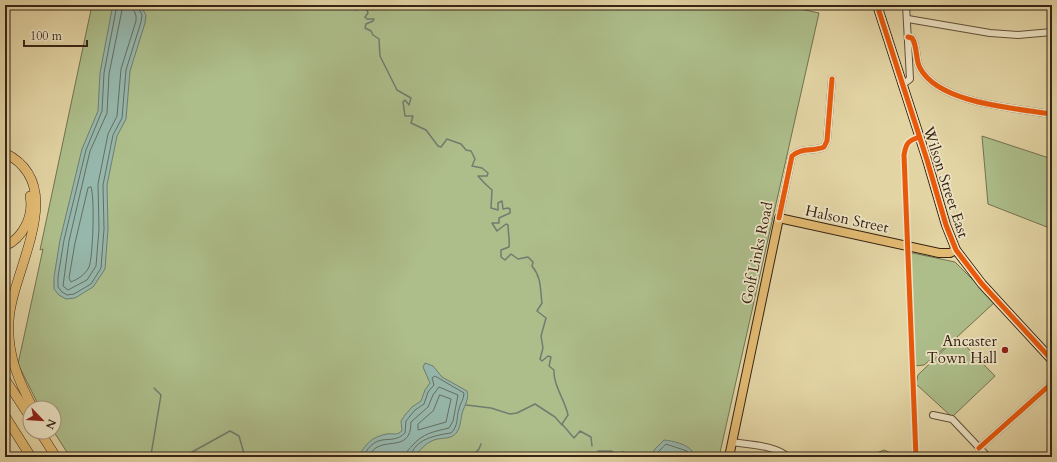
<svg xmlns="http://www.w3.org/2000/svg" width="1057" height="462" font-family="Cardo,serif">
  <rect width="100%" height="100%" fill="#e3d4a4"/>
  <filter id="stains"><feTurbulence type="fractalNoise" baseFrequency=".005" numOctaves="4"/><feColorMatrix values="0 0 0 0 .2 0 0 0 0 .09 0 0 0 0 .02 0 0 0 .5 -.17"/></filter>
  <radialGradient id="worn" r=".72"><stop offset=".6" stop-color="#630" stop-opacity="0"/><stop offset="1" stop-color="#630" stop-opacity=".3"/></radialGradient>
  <g fill="#adbe8b" stroke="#727250">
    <polygon points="92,5 782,5 819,13 719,457 70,457 54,432 54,408 40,408 18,364 43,249 40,250"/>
    <polygon points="982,136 1052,159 1052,229 988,204"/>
    <polygon points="908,252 955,262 995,302 957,337 995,376 952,417 916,384 918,375 956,338 924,365 915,366"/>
    <polygon points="884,450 901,457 872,457 874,454"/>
  </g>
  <g fill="#96b7ac" stroke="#707d70">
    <polygon points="114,5 140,5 146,15 145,23 130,71 126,119 117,136 107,185 108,229 105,269 93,287 75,298 66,299 59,295 54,289 54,277 60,240 82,149 98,111 100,73 112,9"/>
    <path d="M425,363L433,366L442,377L467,391C469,397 466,403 464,408C460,416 462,424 457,432C452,440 442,437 434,440C425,443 420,451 413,457H358C366,444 371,437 387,434C393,433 396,436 402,431L401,421L405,415L412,407L421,401L425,390L430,383L423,367Z"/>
    <path d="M664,440C673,441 687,444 692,451V457H652L654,450Z"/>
  </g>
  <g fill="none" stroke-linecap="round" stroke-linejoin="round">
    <g stroke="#666e60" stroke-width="1">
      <polyline points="117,5 104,73 102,111 86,150 64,240 58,277 58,287 62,292 67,295 74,294 91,284 101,268 104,229 103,185 113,135 122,118 126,70 141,22 142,15 137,5"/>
      <polyline points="123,5 109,74 107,113 90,151 69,241 63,286 68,290 87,280 96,266 99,229 98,184 108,134 117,116 121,69 136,21 136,16 132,5"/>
      <path d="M91,187C95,196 93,258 89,267C85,275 78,279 71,282L69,278L75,243L88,188Z"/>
      <polygon points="440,395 451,399 446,422 418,430 418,424 433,411"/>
      <path d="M363,457C377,429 391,447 405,433L406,421L415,410L424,404L428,392L434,385L432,378L435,376L464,393C464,400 460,403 459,409C456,418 459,425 451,433C437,435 413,439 411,457"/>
      <path d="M369,457C378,432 411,457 411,422L428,407L433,395L439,387L458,395L453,421L449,428C433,432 423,433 412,446C408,450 406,452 406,457"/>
      <polyline points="656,457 657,453 666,444 687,451 688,457"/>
    </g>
    <g stroke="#707d70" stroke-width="1.5">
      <path d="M353,5L355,10L362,7L367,10L368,13L365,17L367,19H374L373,21L366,24L365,28L371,31L373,35L379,39L380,56L397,90L411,98L409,105L405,100L403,102L405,116H413L411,123L426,130L438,146L441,147L447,139L461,144L466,150L471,151L475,159L472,166L482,168L488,173L487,176H478C483,182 486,185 492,190L491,208L498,210V203L502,201L503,209L508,208L510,209V213L499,218V223H492L497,231L506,224L508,225C508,233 510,239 509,247L501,250V257L505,260L511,254L518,259L528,257L533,262L532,266C542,278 540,290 542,303L537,311L546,318L541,336L543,348L540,359L542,361L548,356L551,357L549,366L554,370C553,385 565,400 568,415L562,424L574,438L580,431L591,437L592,446"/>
      <polyline points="466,405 491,408 510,414 517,413 535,404 555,417 562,425"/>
      <polyline points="598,451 611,451 616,454 623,452 632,457"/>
      <polyline points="153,457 151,455 161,395 154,388"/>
      <polyline points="183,457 230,431 239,436 245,457"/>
      <polyline points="471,457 479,449 481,444"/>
    </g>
    <defs>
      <g id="minor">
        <polyline points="908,19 990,33 1018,35 1052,32"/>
        <path d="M908,37L912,38C918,47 915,59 920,68C939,104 1016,108 1052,114"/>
        <polyline points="902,85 910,79 906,5"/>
        <path d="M779,218L792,156C802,147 812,152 824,147L827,141L832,79"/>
        <polyline points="933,415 952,419 988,457"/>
        <path d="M732,442C749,445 775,445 788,457"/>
        <polyline points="979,448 1052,383"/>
      </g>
      <g id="major">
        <polyline points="877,5 927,160 946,225 956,250 982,284 1052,360"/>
        <polyline points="729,457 779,218 939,253 950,253 956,250"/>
      </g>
      <g id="highway">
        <path d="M5,153C71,186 11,271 9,321C7,354 18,380 33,408"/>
        <path d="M5,246C23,238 34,216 30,196"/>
        <polyline points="5,379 30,417"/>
        <polyline points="5,416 31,457"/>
        <polyline points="40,432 56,457"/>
      </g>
    </defs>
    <use href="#minor" stroke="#625139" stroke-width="8"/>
    <use href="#major" stroke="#372515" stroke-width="10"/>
    <use href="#highway" stroke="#372515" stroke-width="10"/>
    <use href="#minor" stroke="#ede3c4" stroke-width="6"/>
    <use href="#major" stroke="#e2ba72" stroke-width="8"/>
    <use href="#highway" stroke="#e2ba72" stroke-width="9"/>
    <defs>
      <g id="cycleway">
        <polyline points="877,5 927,160 946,225 956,250 982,284 1052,360"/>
        <path d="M908,37L912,38C918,47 915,59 920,68C939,104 1016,108 1052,114"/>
        <path d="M779,218L792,156C802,147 812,152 824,147L827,141L832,79"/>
        <polyline points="979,448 1052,383"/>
        <path d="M916,457L904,155C906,143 908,141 919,137"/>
      </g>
    </defs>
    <use href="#cycleway" stroke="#ede3c4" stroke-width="8"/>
    <use href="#cycleway" stroke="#e8590c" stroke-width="5"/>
  </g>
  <circle fill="#8f2418" stroke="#ede3c4" stroke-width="1.5" cx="1005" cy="350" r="4"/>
  <g text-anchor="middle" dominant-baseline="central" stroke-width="3.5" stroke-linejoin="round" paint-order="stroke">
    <g font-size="15" fill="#372515" stroke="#ede3c4">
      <text transform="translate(946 182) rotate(72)">Wilson Street East</text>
      <text transform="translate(847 219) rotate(12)">Halson Street</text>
      <text transform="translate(757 253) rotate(-78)">Golf Links Road</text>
    </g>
    <g font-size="15" fill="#372515" stroke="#ede3c4" text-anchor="end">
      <text x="997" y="341">Ancaster<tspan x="997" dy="17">Town Hall</tspan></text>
    </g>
  </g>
  <rect width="1057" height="462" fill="none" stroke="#e3d4a4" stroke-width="20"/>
  <rect x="6" y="6" width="1045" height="450" fill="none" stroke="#372515" stroke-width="2"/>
  <rect x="10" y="10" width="1037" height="442" fill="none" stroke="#372515"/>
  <g transform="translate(42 420) rotate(115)"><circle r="19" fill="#ede3c4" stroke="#a4977e"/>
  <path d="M0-3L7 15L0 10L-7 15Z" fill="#8f2418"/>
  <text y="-6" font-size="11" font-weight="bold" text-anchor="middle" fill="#372515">N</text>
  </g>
  <path d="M24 40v6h63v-6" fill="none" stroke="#372515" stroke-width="2"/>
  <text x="30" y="40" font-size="12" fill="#372515" stroke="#ede3c4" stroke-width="3" paint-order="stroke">100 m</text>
  <rect width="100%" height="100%" filter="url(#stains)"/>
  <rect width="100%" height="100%" fill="url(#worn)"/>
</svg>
